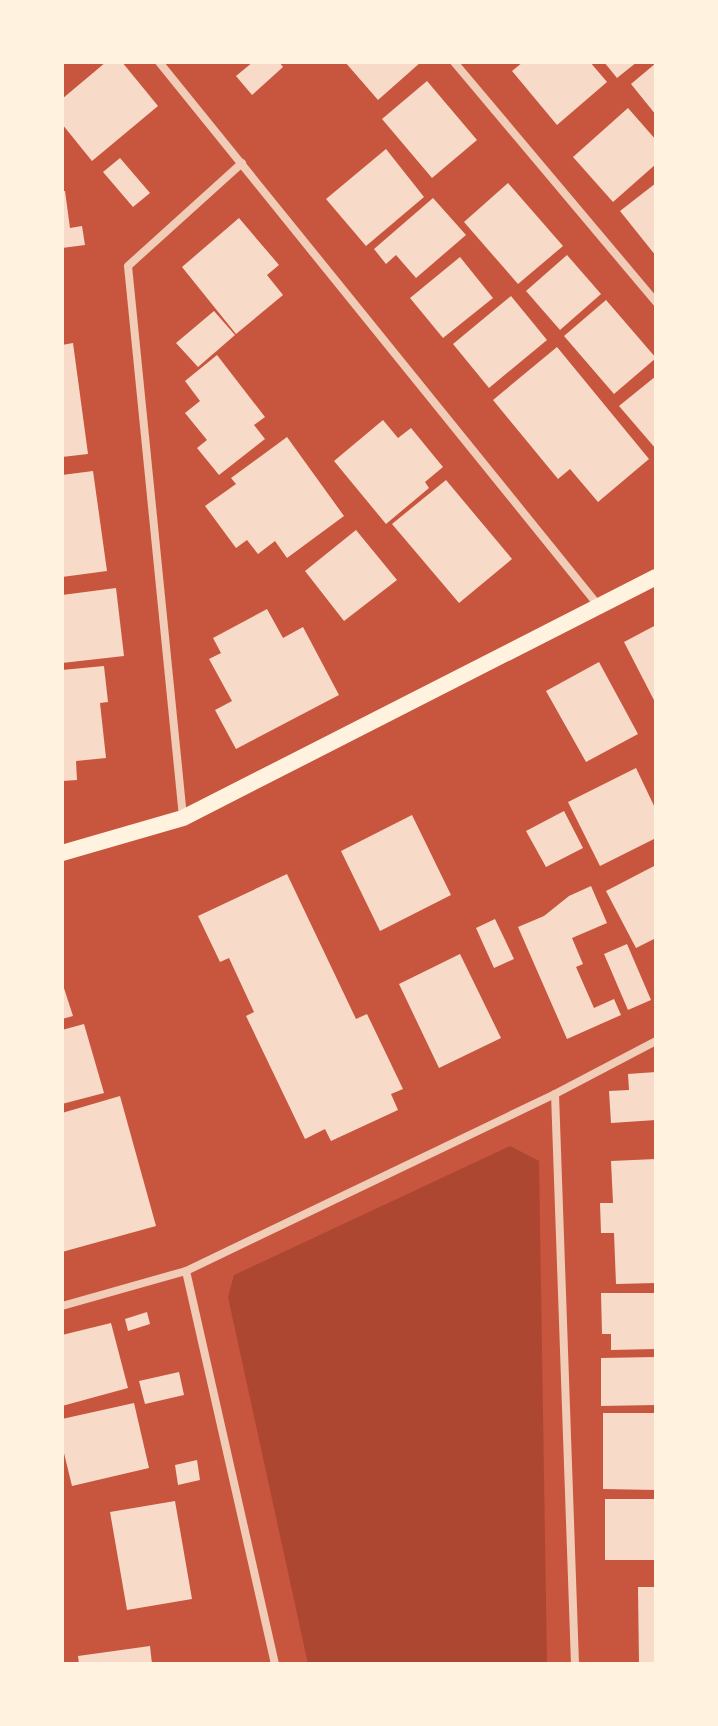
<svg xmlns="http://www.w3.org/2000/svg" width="718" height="1726" font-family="'Noto Sans',sans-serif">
  <rect width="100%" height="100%" fill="#c8553d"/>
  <polygon fill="#ae4732" points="510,1146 539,1161 547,1664 308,1664 228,1297 234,1275"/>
  <g fill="#f7dbc8">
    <polygon points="106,62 122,62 158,106 92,161 62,124 62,99"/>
    <polygon points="253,62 279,62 283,67 252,95 236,76"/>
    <polygon points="345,62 421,62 378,100"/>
    <polygon points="523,62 590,62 607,82 557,125 512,71"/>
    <polygon points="604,62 637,62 617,78"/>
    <polygon points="656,63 656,115 631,84"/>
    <polygon points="427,81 477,140 432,178 382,119"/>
    <polygon points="628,108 656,140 656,164 613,202 573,157"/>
    <polygon points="386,149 424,197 366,246 326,199"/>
    <polygon points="120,158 150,193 133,207 103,172"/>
    <polygon points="508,183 563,246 518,284 464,222"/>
    <polygon points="656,183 656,256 620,211"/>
    <polygon points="62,191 65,191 70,228 82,226 85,245 62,248"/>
    <polygon points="433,198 466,235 416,278 396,255 386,264 374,249"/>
    <polygon points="239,218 279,265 267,275 283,295 236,334 182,267"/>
    <polygon points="567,255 601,294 560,330 526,291"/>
    <polygon points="460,257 493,298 443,338 410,298"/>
    <polygon points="511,296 547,340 489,388 453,344"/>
    <polygon points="606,300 656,358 614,394 564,336"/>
    <polygon points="214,311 235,335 198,367 176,343"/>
    <polygon points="73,343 88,454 62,457 62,345"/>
    <polygon points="557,347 649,459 598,502 570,469 558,479 493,400"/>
    <polygon points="217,355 265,417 254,425 265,439 219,475 197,448 207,440 185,413 200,401 185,381"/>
    <polygon points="656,376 656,449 619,406"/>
    <polygon points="383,420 398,438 411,428 443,467 425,482 429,488 386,524 334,461"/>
    <polygon points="287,437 344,516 287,558 275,541 258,554 247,540 236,548 205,506 236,484 231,478"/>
    <polygon points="93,471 107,571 62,577 62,475"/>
    <polygon points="446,480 512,559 459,603 392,524"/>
    <polygon points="356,530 397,580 344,621 305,571"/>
    <polygon points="116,588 124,656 62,663 62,595"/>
    <polygon points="267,609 283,638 303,627 339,695 236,749 215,710 232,701 209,659 221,653 213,638"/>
    <polygon points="656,625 656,704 624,642"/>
    <polygon points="599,662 638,734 586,762 546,691"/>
    <polygon points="104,666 108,702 100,703 106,758 76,761 77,780 62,781 62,670"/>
    <polygon points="636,768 656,810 656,838 600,866 568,802"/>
    <polygon points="564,811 583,848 546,867 526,831"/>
    <polygon points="412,815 451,895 380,931 341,851"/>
    <polygon points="656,865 656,938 636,948 606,891"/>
    <polygon points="287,874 356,1019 367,1014 403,1089 391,1094 398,1110 331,1141 325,1129 305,1139 246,1016 254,1012 229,958 220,962 198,916"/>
    <polygon points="591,886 607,923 572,938 583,964 576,967 594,1008 614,999 621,1015 567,1039 518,927 544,916 569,896"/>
    <polygon points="495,919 514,959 494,968 476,928"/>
    <polygon points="627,944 651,1000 628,1010 604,954"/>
    <polygon points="460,954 501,1038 439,1068 399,984"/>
    <polygon points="62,982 73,1016 62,1019"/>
    <polygon points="84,1024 104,1093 62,1104 62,1030"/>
    <polygon points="656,1072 656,1120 611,1123 609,1091 629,1090 628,1074"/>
    <polygon points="120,1096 156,1226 62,1252 62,1113"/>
    <polygon points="656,1159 656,1283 616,1284 614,1233 601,1233 600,1203 613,1203 611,1161"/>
    <polygon points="601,1293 656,1293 656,1349 611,1350 611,1334 602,1334"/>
    <polygon points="147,1312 150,1324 128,1331 125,1319"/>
    <polygon points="111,1323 128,1388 62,1406 62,1335"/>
    <polygon points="656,1357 656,1405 601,1406 601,1358"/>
    <polygon points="179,1372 184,1395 145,1404 139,1381"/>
    <polygon points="134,1403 149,1468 72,1486 62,1445 62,1419"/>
    <polygon points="603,1413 656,1413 656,1490 603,1489"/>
    <polygon points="197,1460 200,1480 178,1485 175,1465"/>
    <rect x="605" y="1499" width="51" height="61"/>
    <polygon points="175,1501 192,1599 127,1610 110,1512"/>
    <polygon points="638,1587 656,1587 656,1664 639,1664"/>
    <polygon points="150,1646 152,1664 79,1664 78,1656"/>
  </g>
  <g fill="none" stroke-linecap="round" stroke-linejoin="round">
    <g stroke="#f1ccb7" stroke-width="8">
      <polyline points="159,62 598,605"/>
      <polyline points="454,62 656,302"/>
      <polyline points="183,817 128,266 242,163"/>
      <polyline points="555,1094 575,1664"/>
      <polyline points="186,1271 275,1664"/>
      <polyline points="62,1306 186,1271 555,1094 656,1041"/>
    </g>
    <polyline stroke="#fff3e0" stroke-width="16" points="62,853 183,818 656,577"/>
  </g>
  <rect width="718" height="1726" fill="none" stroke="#fff3e0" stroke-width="128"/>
</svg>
